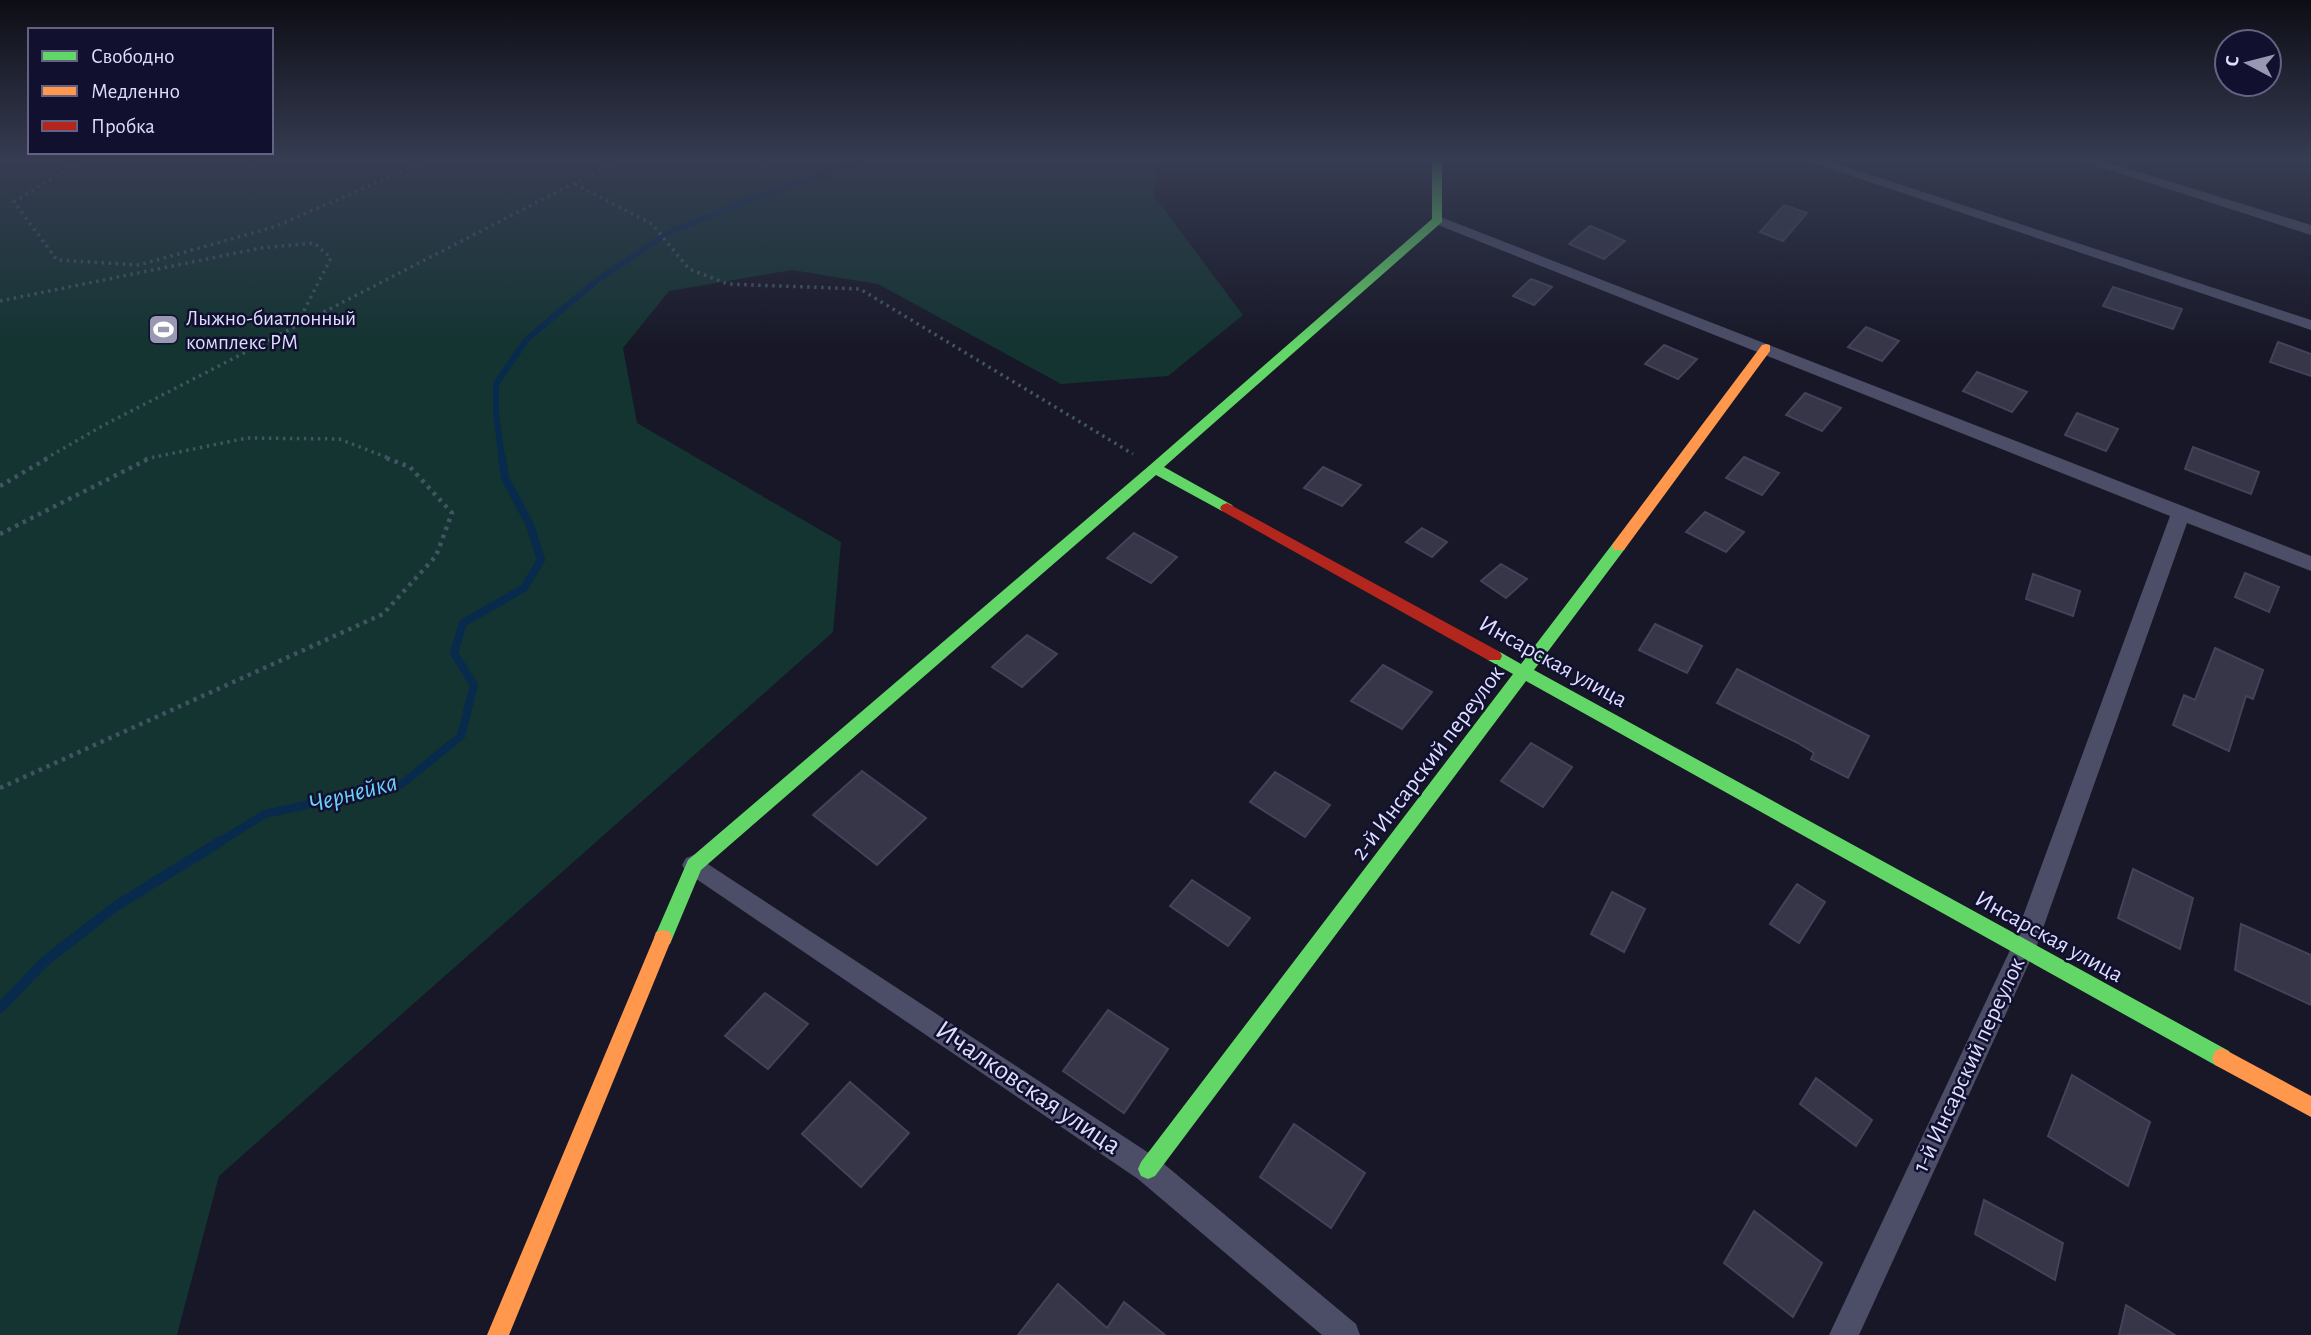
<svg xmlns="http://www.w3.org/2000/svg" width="2311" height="1335" font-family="'Alegreya Sans',sans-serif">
  <rect width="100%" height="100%" fill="#171727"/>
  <polygon fill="#133431" points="0,160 1160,160 1153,195 1243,315 1168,376 1061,384 878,284 792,270 669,291 623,348 637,423 841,542 833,632 219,1176 177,1335 0,1335"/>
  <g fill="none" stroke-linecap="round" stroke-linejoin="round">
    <polyline stroke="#082a4c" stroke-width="6" points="502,459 496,414 496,384 526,340 596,281 668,233 746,201 864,160"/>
    <polyline stroke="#082a4c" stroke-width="8" points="218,843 265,814 402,784 461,736 474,685 454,653 463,623 524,588 541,560 530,525 505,478 502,458"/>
    <polyline stroke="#082a4c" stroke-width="10" points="0,1008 44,962 116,906 221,841"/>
  </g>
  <g fill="#363648" stroke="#43425a" stroke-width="2">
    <polygon points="1784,205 1807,213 1783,241 1760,232"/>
    <polygon points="1590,226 1600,230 1625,241 1604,259 1569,244"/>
    <polygon points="1531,279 1552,287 1534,305 1513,296"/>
    <polygon points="2113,287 2182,309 2173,329 2103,306"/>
    <polygon points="1866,327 1899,341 1882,361 1848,347"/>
    <polygon points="2278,342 2311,354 2311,376 2270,362"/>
    <polygon points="1664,345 1697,359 1678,379 1645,364"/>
    <polygon points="1977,372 2027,392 2012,412 1963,391"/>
    <polygon points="1805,393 1841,408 1822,431 1786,415"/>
    <polygon points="2077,413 2118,429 2106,451 2065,435"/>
    <polygon points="2193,447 2259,472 2251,494 2185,469"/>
    <polygon points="1744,457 1779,473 1762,495 1726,478"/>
    <polygon points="1323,467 1361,485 1342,506 1304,488"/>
    <polygon points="1705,512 1744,532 1726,552 1686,532"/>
    <polygon points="1422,528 1447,542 1432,557 1406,542"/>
    <polygon points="1134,533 1177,557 1151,583 1107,558"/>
    <polygon points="1501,564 1527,579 1506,598 1481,581"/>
    <polygon points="2245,573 2279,587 2269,612 2235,597"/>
    <polygon points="2033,574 2080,591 2073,616 2026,599"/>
    <polygon points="1655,624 1702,646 1687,673 1639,650"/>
    <polygon points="1027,635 1057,654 1022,687 992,667"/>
    <polygon points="2215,648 2263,670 2253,699 2246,696 2229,751 2173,725 2184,695 2195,700"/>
    <polygon points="1383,665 1432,692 1402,729 1351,701"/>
    <polygon points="1737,669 1869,736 1848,778 1811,759 1814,753 1798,743 1717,703"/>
    <polygon points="1531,743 1572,767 1543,807 1501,781"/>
    <polygon points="862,771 926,818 877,865 813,815"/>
    <polygon points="1275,772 1330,805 1305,837 1250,802"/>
    <polygon points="2133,869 2193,898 2180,949 2118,918"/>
    <polygon points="1192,880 1250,918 1228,946 1170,906"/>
    <polygon points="1797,884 1825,902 1799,943 1770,924"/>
    <polygon points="1612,892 1645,909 1624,952 1591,934"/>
    <polygon points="2241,924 2311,955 2311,1005 2235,970"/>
    <polygon points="765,993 808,1024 768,1069 725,1036"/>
    <polygon points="1108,1010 1168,1049 1124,1113 1063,1071"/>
    <polygon points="2072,1075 2150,1122 2128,1186 2048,1136"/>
    <polygon points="1816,1078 1872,1120 1856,1146 1800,1104"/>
    <polygon points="850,1082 909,1133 861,1187 802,1134"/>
    <polygon points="1294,1124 1365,1173 1331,1228 1260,1177"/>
    <polygon points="1984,1200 2063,1243 2055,1280 1975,1234"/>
    <polygon points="1754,1211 1822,1263 1793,1317 1724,1263"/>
    <polygon points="1058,1284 1107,1328 1124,1302 1165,1335 1018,1335"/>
    <polygon points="2126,1305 2175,1335 2119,1335"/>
  </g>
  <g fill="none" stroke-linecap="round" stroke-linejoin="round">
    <g stroke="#425462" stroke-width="3.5" stroke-dasharray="2.5 4.5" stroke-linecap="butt">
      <polyline points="81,160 14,202 57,260 139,265 274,227 430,160"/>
      <polyline points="575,184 652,224 689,269 728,284 860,289 1133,454"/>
      <polyline points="0,301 261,248 314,243 331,258 296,326"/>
      <polyline points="45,459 104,425 619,160"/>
      <polyline points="145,459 247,438 339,439 391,459"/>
    </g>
    <g stroke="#425462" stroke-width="4.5" stroke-dasharray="3.5 5" stroke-linecap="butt">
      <polyline points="0,486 48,458"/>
      <polyline points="0,534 150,458"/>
      <polyline points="0,788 383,614 436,556 452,513 410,467 386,458"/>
    </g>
    <g fill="#4c4e68" fill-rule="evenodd">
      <polygon points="1804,160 1826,160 2311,320 2311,330"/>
      <polygon points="2078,160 2100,160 2311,225 2311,235"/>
      <polygon points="1438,216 2311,556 2311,571 2187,523 2036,948 1859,1335 1829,1335 2012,946 2170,516 1433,223 1433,217"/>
      <polygon points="694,855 1158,1159 1356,1324 1360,1335 1322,1335 1138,1179 686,872 682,865 686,858"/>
    </g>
    <g fill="#63d668" fill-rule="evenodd">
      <polygon points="1432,160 1442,160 1442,222 1164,467 1232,505 1234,508 1232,511 1222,511 1156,475 701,870 670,944 663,946 656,944 654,938 688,860 1150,465 1432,219"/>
      <polygon points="1619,541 1626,546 1624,550 1534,670 2229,1051 2232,1058 2229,1065 2222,1068 2215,1065 1526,681 1155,1176 1148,1179 1141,1176 1138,1169 1141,1162 1513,674 1488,660 1486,656 1488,652 1500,652 1521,664 1614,542"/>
    </g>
    <g fill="#ff974d" fill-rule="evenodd">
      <polygon points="1766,344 1770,345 1770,351 1624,550 1614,550 1612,546 1614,542 1762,345"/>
      <polygon points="663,930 670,932 672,938 509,1335 487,1335 654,938 656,932"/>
      <polygon points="2222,1048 2311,1096 2311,1117 2215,1065 2212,1058 2215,1051"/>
    </g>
    <polygon fill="#b3261e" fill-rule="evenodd" points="1227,503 1500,652 1502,656 1500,660 1488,660 1222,511 1220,508 1222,505"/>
  </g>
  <linearGradient id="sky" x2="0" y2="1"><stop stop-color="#0d0d15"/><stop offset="0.46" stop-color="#363c52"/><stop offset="1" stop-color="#363c52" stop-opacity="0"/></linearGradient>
  <rect width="2311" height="347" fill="url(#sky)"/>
  <defs>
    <symbol id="stadium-square" viewBox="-11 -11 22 22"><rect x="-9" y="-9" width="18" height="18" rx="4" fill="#9898b3" stroke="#11102e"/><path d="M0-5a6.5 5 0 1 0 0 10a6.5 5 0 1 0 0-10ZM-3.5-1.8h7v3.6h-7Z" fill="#fff"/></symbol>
  </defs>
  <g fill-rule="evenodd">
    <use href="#stadium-square" x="146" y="312" width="35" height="35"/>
  </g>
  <g text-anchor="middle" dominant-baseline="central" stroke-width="5" stroke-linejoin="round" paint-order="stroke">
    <g font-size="21" fill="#dddeff" stroke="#11102e" text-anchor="start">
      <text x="186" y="318">Лыжно-биатлонный<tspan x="186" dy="24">комплекс РМ</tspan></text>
    </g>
    <g font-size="24" fill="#dddeff" stroke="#11102e">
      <text transform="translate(1553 662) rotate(29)">Инсарская улица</text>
      <text transform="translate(1428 763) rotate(-53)">2-й Инсарский переулок</text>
      <text transform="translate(2049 937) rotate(29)">Инсарская улица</text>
      <text transform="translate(1969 1065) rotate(-65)">1-й Инсарский переулок</text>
    </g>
    <g font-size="26" font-style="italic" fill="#6bd0ff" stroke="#11102e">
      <text transform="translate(353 793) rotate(-15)">Чернейка</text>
    </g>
    <g font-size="28" fill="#dddeff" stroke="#11102e">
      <text transform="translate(1028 1088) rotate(34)">Ичалковская улица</text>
    </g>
  </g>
  <rect x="28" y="28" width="245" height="126" fill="#11102e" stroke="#636282" stroke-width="2"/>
  <rect x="42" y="51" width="35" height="10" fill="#63d668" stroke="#636282" stroke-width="2"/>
  <text x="91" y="63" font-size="21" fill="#dddeff">Свободно</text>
  <rect x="42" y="86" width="35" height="10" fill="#ff974d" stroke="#636282" stroke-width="2"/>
  <text x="91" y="98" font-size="21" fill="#dddeff">Медленно</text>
  <rect x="42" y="121" width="35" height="10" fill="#b3261e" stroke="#636282" stroke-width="2"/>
  <text x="91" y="133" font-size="21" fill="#dddeff">Пробка</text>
  <g transform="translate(2248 63) rotate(277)"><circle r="33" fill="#11102e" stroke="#636282" stroke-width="2"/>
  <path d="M0-5L12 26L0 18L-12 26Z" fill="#9898b3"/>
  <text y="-10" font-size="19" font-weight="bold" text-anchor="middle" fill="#dddeff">С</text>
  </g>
</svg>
